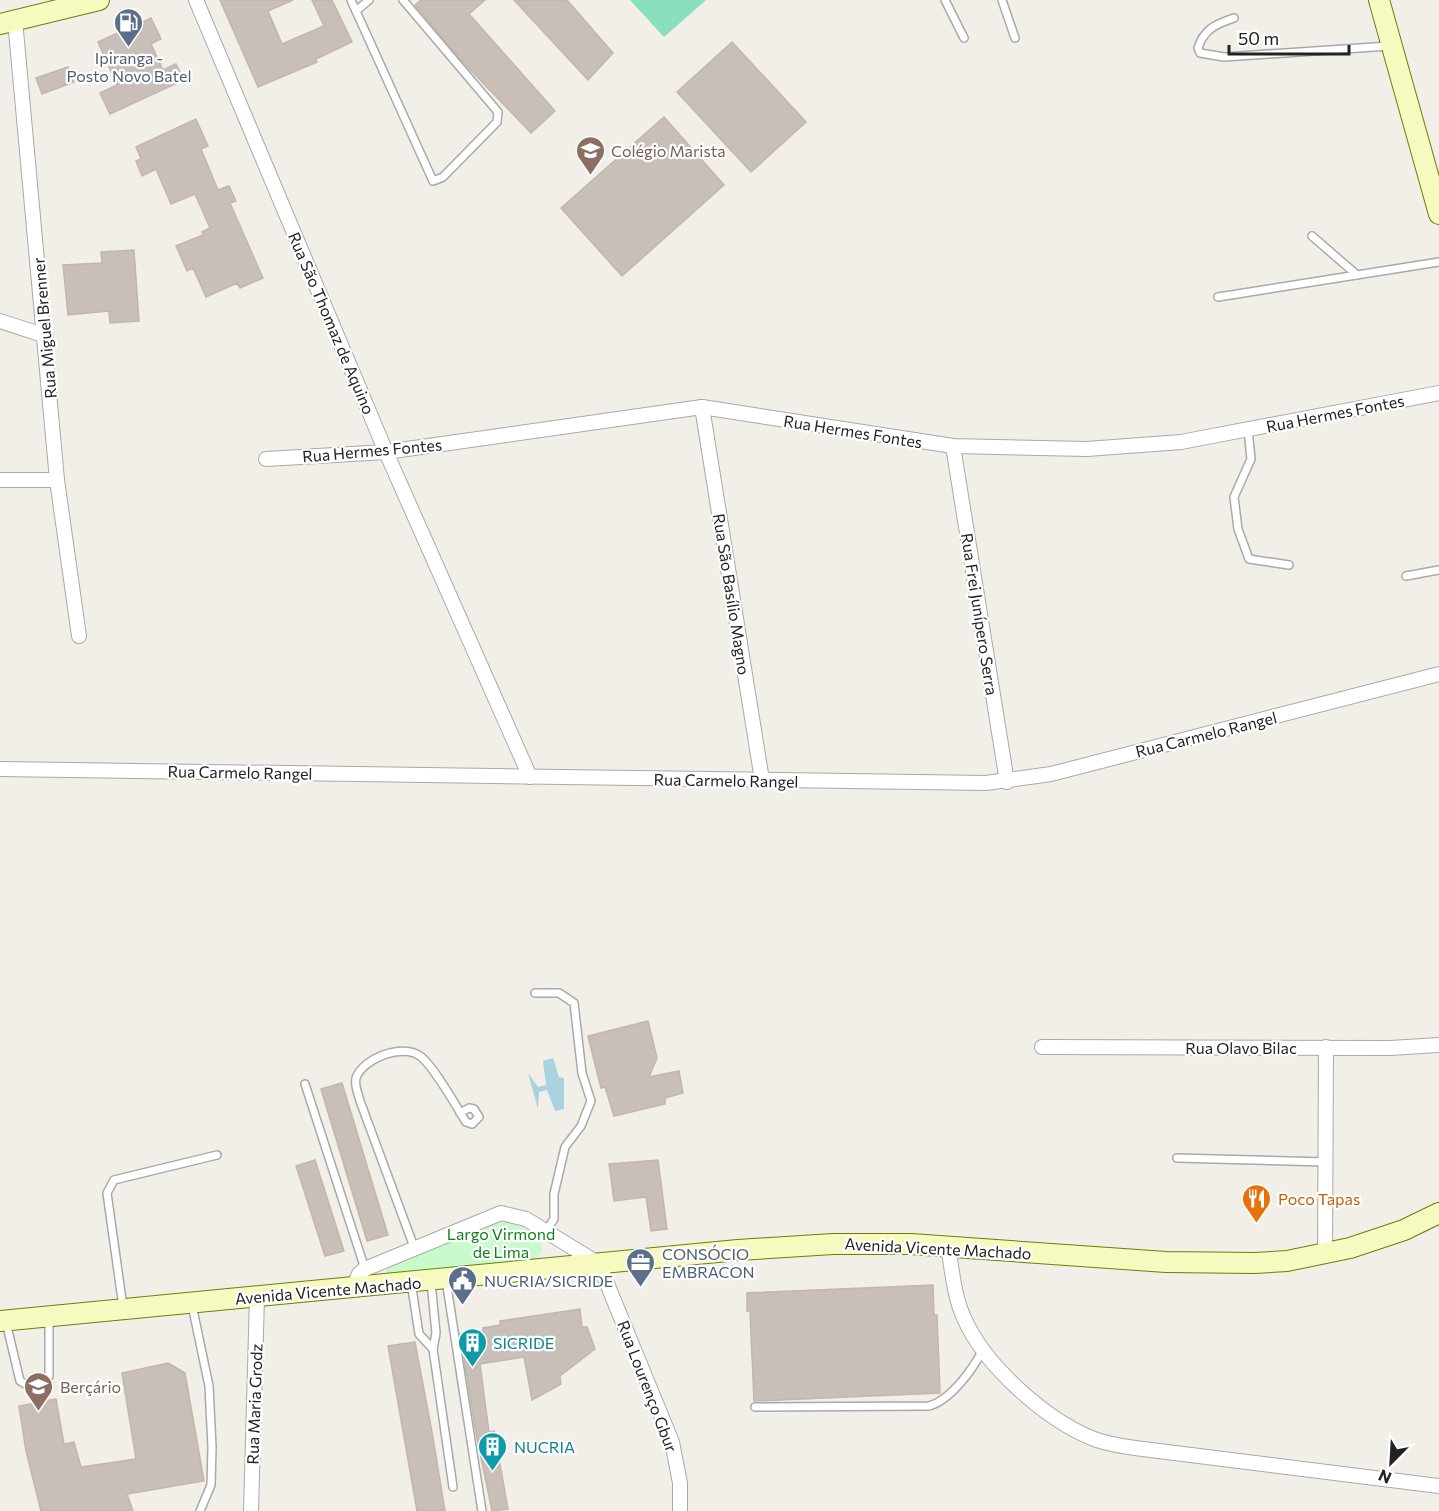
<svg xmlns="http://www.w3.org/2000/svg" width="1439" height="1511" font-family="Commissioner,sans-serif">
  <rect width="100%" height="100%" fill="#f2efe9"/>
  <path fill="#c8facc" d="M500,1218C517,1223 561,1242 532,1262L387,1275L386,1267Z"/>
  <polygon fill="#88e0be" points="630,0 706,0 664,37"/>
  <polygon fill="#aad3df" points="553,1058 559,1077 564,1078 564,1109 555,1111 547,1090 539,1092 538,1109 528,1073 538,1087 546,1085 543,1061"/>
  <g fill="#c7bfb8" stroke="#c4b6ab" stroke-width="1.5">
    <polygon points="220,0 293,0 268,11 282,44 324,26 312,0 332,0 352,42 316,59 317,62 258,87"/>
    <polygon points="421,0 485,0 469,14 555,111 531,133 460,59 415,5"/>
    <polygon points="514,0 567,0 613,53 588,80"/>
    <polygon points="151,18 161,39 151,44 163,70 176,64 184,80 110,114 100,93 117,85 98,42"/>
    <polygon points="732,42 806,122 751,172 677,92"/>
    <polygon points="68,67 74,82 42,94 36,78"/>
    <polygon points="664,117 724,185 622,276 561,208"/>
    <polygon points="196,119 208,146 201,149 218,190 229,186 236,201 230,203 263,278 240,288 237,283 206,297 193,268 187,271 176,246 203,235 202,232 210,228 195,194 171,204 156,169 142,176 136,161 141,159 136,147"/>
    <polygon points="134,250 139,321 110,323 109,311 68,315 63,265 102,263 101,252"/>
    <polygon points="648,1021 657,1058 649,1077 679,1071 683,1093 665,1098 665,1104 614,1116 605,1087 601,1088 588,1036"/>
    <polygon points="342,1083 388,1235 367,1241 321,1089"/>
    <polygon points="315,1160 344,1251 325,1256 296,1166"/>
    <polygon points="658,1160 667,1229 651,1231 646,1197 614,1201 609,1164"/>
    <polygon points="933,1285 934,1315 937,1315 940,1393 754,1401 750,1311 747,1311 747,1293"/>
    <polygon points="580,1309 582,1327 587,1327 595,1349 560,1376 561,1384 532,1400 524,1357 480,1364 489,1432 494,1431 508,1509 492,1511 476,1433 460,1334 483,1331 483,1328 500,1325 500,1321"/>
    <polygon points="415,1342 432,1432 445,1511 417,1511 388,1346"/>
    <polygon points="168,1363 185,1373 204,1481 127,1494 133,1511 41,1511 26,1451 19,1406 56,1399 64,1444 74,1442 81,1467 136,1459 122,1373"/>
  </g>
  <g fill="none" stroke-linecap="round" stroke-linejoin="round">
    <defs>
      <g id="lane">
        <polyline points="351,0 433,181 443,177 497,122 498,112 403,0"/>
        <polyline points="945,0 964,38"/>
        <polyline points="1002,0 1015,38"/>
        <polyline points="356,11 369,0"/>
        <path d="M1234,18C1216,24 1204,29 1198,48L1200,53L1224,57L1389,46"/>
        <polyline points="1312,236 1357,275"/>
        <polyline points="1218,297 1439,262"/>
        <polyline points="1248,429 1251,459 1234,497 1238,529 1249,559 1289,565"/>
        <polyline points="1406,576 1439,570"/>
        <polyline points="535,993 559,993 574,1003 582,1073 591,1101 581,1126 565,1147 554,1194 554,1219 546,1231"/>
        <polyline points="305,1084 365,1269"/>
        <polyline points="1177,1158 1325,1162"/>
        <path d="M414,1247L360,1101C358,1093 354,1085 356,1078C363,1058 403,1043 420,1056C433,1065 456,1106 466,1122L472,1124L479,1117L474,1109L469,1108L460,1113"/>
        <polyline points="446,1280 482,1511"/>
        <polyline points="411,1282 419,1334 433,1349"/>
        <polyline points="431,1282 436,1333 433,1349 453,1487"/>
        <polyline points="192,1305 209,1386 212,1447 211,1485 200,1511"/>
        <polyline points="123,1307 107,1193 114,1180 217,1155"/>
        <polyline points="6,1322 20,1381 27,1385 40,1385 49,1376 49,1319"/>
        <path d="M755,1407L929,1406C951,1400 972,1370 983,1350"/>
      </g>
      <g id="street">
        <polyline points="196,0 386,452 530,777"/>
        <polyline points="15,20 57,480 79,636"/>
        <polyline points="0,321 46,336"/>
        <polyline points="702,407 762,780"/>
        <polyline points="953,446 1007,782"/>
        <polyline points="266,459 386,452 702,407 953,446 1087,449 1181,442 1439,393"/>
        <polyline points="0,480 57,480"/>
        <polyline points="0,769 986,783 1051,774 1439,674"/>
        <polyline points="1042,1047 1390,1048 1439,1045"/>
        <path d="M948,1246C952,1270 954,1296 964,1318C985,1366 1046,1420 1094,1439C1107,1444 1121,1446 1135,1448L1439,1486"/>
        <polyline points="1325,1255 1326,1047"/>
        <polyline points="353,1288 359,1274 365,1269 501,1213 526,1219 599,1264 672,1442 680,1483 680,1511"/>
        <polyline points="251,1511 257,1297"/>
      </g>
      <g id="secondary">
        <polyline points="1379,0 1439,214"/>
        <polyline points="0,24 99,0"/>
        <polyline points="0,1321 738,1250 833,1244 911,1244 1166,1262 1255,1263 1287,1261 1350,1248 1404,1230 1439,1213"/>
      </g>
    </defs>
    <use href="#lane" stroke="#a9a9a9" stroke-width="10"/>
    <use href="#street" stroke="#a9a9a9" stroke-width="16"/>
    <use href="#secondary" stroke="#707d05" stroke-width="22"/>
    <use href="#lane" stroke="#fff" stroke-width="7"/>
    <use href="#street" stroke="#fff" stroke-width="14"/>
    <use href="#secondary" stroke="#f7fabf" stroke-width="20"/>
  </g>
  <defs>
    <symbol id="fuel-pin" viewBox="-11 -11 22 30"><path d="M0 17L-7.5 6A9.5 9.5 0 1 1 7.5 6Z" fill="#5c6f8a" stroke="#fff"/><path d="M-5.5-6h7V0h2V4h1.3V-2.5L3-4.5l.8-.8L6-3V5H2.5V1h-1V6h-7ZM-4.2-4.7v3.2H.2V-4.7Z" fill="#fff"/></symbol>
    <symbol id="school-pin" viewBox="-11 -11 22 30"><path d="M0 17L-7.5 6A9.5 9.5 0 1 1 7.5 6Z" fill="#8d6e63" stroke="#fff"/><path d="M0-5L7-2L0 1L-7-2ZM-4 1L0 2.5L4 1V4Q0 6-4 4Z" fill="#fff"/></symbol>
    <symbol id="restaurant-pin" viewBox="-11 -11 22 30"><path d="M0 17L-7.5 6A9.5 9.5 0 1 1 7.5 6Z" fill="#e8710a" stroke="#fff"/><path d="M-5-6h1v4h1v-4h1v4h1v-4h1v5L-1.5 .5V6h-2V.5L-5-1ZM5-6V6H3V1.5H1.5Q1.5-4 5-6Z" fill="#fff"/></symbol>
    <symbol id="office-pin" viewBox="-11 -11 22 30"><path d="M0 17L-7.5 6A9.5 9.5 0 1 1 7.5 6Z" fill="#5c6f8a" stroke="#fff"/><path d="M-6-3h4V-5.5h4V-3h4V5H-6ZM-1-4.5V-3h2v-1.5ZM-6 0V1H6V0Z" fill="#fff"/></symbol>
    <symbol id="civic-pin" viewBox="-11 -11 22 30"><path d="M0 17L-7.5 6A9.5 9.5 0 1 1 7.5 6Z" fill="#5c6f8a" stroke="#fff"/><path d="M-.6-6.5H3V-4.5H.6V-3L4-1V1h2V6H-6V1h2V-1L-.6-3ZM-1.2 2.5V6h2.4V2.5Z" fill="#fff"/></symbol>
    <symbol id="building-pin" viewBox="-11 -11 22 30"><path d="M0 17L-7.5 6A9.5 9.5 0 1 1 7.5 6Z" fill="#0f9aa8" stroke="#fff"/><path d="M-4-6H4V6H1V3H-1V6H-4ZM-2.5-4.3h1.7v1.8h-1.7ZM.8-4.3h1.7v1.8H.8ZM-2.5-1h1.7V.8h-1.7ZM.8-1h1.7V.8H.8Z" fill="#fff"/></symbol>
  </defs>
  <g fill-rule="evenodd">
    <use href="#fuel-pin" x="112" y="6" width="33" height="45"/>
    <use href="#school-pin" x="574" y="134" width="33" height="45"/>
    <use href="#restaurant-pin" x="1240" y="1182" width="33" height="45"/>
    <use href="#office-pin" x="624" y="1246" width="33" height="45"/>
    <use href="#civic-pin" x="446" y="1264" width="33" height="45"/>
    <use href="#building-pin" x="456" y="1326" width="33" height="45"/>
    <use href="#school-pin" x="22" y="1370" width="33" height="45"/>
    <use href="#building-pin" x="476" y="1430" width="33" height="45"/>
  </g>
  <g text-anchor="middle" dominant-baseline="central" stroke-width="4.5" stroke-linejoin="round" paint-order="stroke">
    <g font-size="16" fill="#4e5e75" stroke="#fff" text-anchor="start">
      <text x="129" y="57" text-anchor="middle">Ipiranga -<tspan x="129" dy="18">Posto Novo Batel</tspan></text>
      <text x="662" y="1253">CONSÓCIO<tspan x="662" dy="18">EMBRACON</tspan></text>
      <text x="484" y="1280">NUCRIA/SICRIDE</text>
    </g>
    <g font-size="16" fill="#785e54" stroke="#fff" text-anchor="start">
      <text x="611" y="150">Colégio Marista</text>
      <text x="60" y="1386">Berçário</text>
    </g>
    <g font-size="16" fill="#222" stroke="#fff">
      <text transform="translate(332 323) rotate(67)">Rua São Thomaz de Aquino</text>
      <text transform="translate(44 328) rotate(-95)">Rua Miguel Brenner</text>
      <text transform="translate(1335 413) rotate(-11)">Rua Hermes Fontes</text>
      <text transform="translate(853 431) rotate(9)">Rua Hermes Fontes</text>
      <text transform="translate(372 450) rotate(-5)">Rua Hermes Fontes</text>
      <text transform="translate(732 594) rotate(81)">Rua São Basílio Magno</text>
      <text transform="translate(980 614) rotate(81)">Rua Frei Junípero Serra</text>
      <text transform="translate(1206 734) rotate(-14)">Rua Carmelo Rangel</text>
      <text transform="translate(240 772) rotate(1)">Rua Carmelo Rangel</text>
      <text transform="translate(726 780) rotate(1)">Rua Carmelo Rangel</text>
      <text x="1241" y="1047">Rua Olavo Bilac</text>
      <text transform="translate(938 1248) rotate(3)">Avenida Vicente Machado</text>
      <text transform="translate(328 1290) rotate(-5)">Avenida Vicente Machado</text>
      <text transform="translate(648 1386) rotate(69)">Rua Lourenço Gbur</text>
      <text transform="translate(254 1404) rotate(-88)">Rua Maria Grodz</text>
    </g>
    <g font-size="16" fill="#c56008" stroke="#fff" text-anchor="start">
      <text x="1278" y="1198">Poco Tapas</text>
    </g>
    <g font-size="16" fill="#0c8416" stroke="#fff">
      <text x="501" y="1233">Largo Virmond<tspan x="501" dy="18">de Lima</tspan></text>
    </g>
    <g font-size="16" fill="#0d838f" stroke="#fff" text-anchor="start">
      <text x="493" y="1342">SICRIDE</text>
      <text x="514" y="1446">NUCRIA</text>
    </g>
  </g>
  <g transform="translate(1391 1463) rotate(204)" stroke="#ffffff" stroke-width="4.5" paint-order="stroke">
  <path d="M0-4.5L10 22L0 15L-10 22Z" fill="#222222"/>
  <text y="-9" font-size="16" font-weight="bold" text-anchor="middle" fill="#222222">N</text>
  </g>
  <path d="M1229 45v9h120v-9" fill="none" stroke="#222222" stroke-width="3"/>
  <text x="1238" y="45" font-size="18" fill="#222222" stroke="#ffffff" stroke-width="4.5" paint-order="stroke">50 m</text>
</svg>
